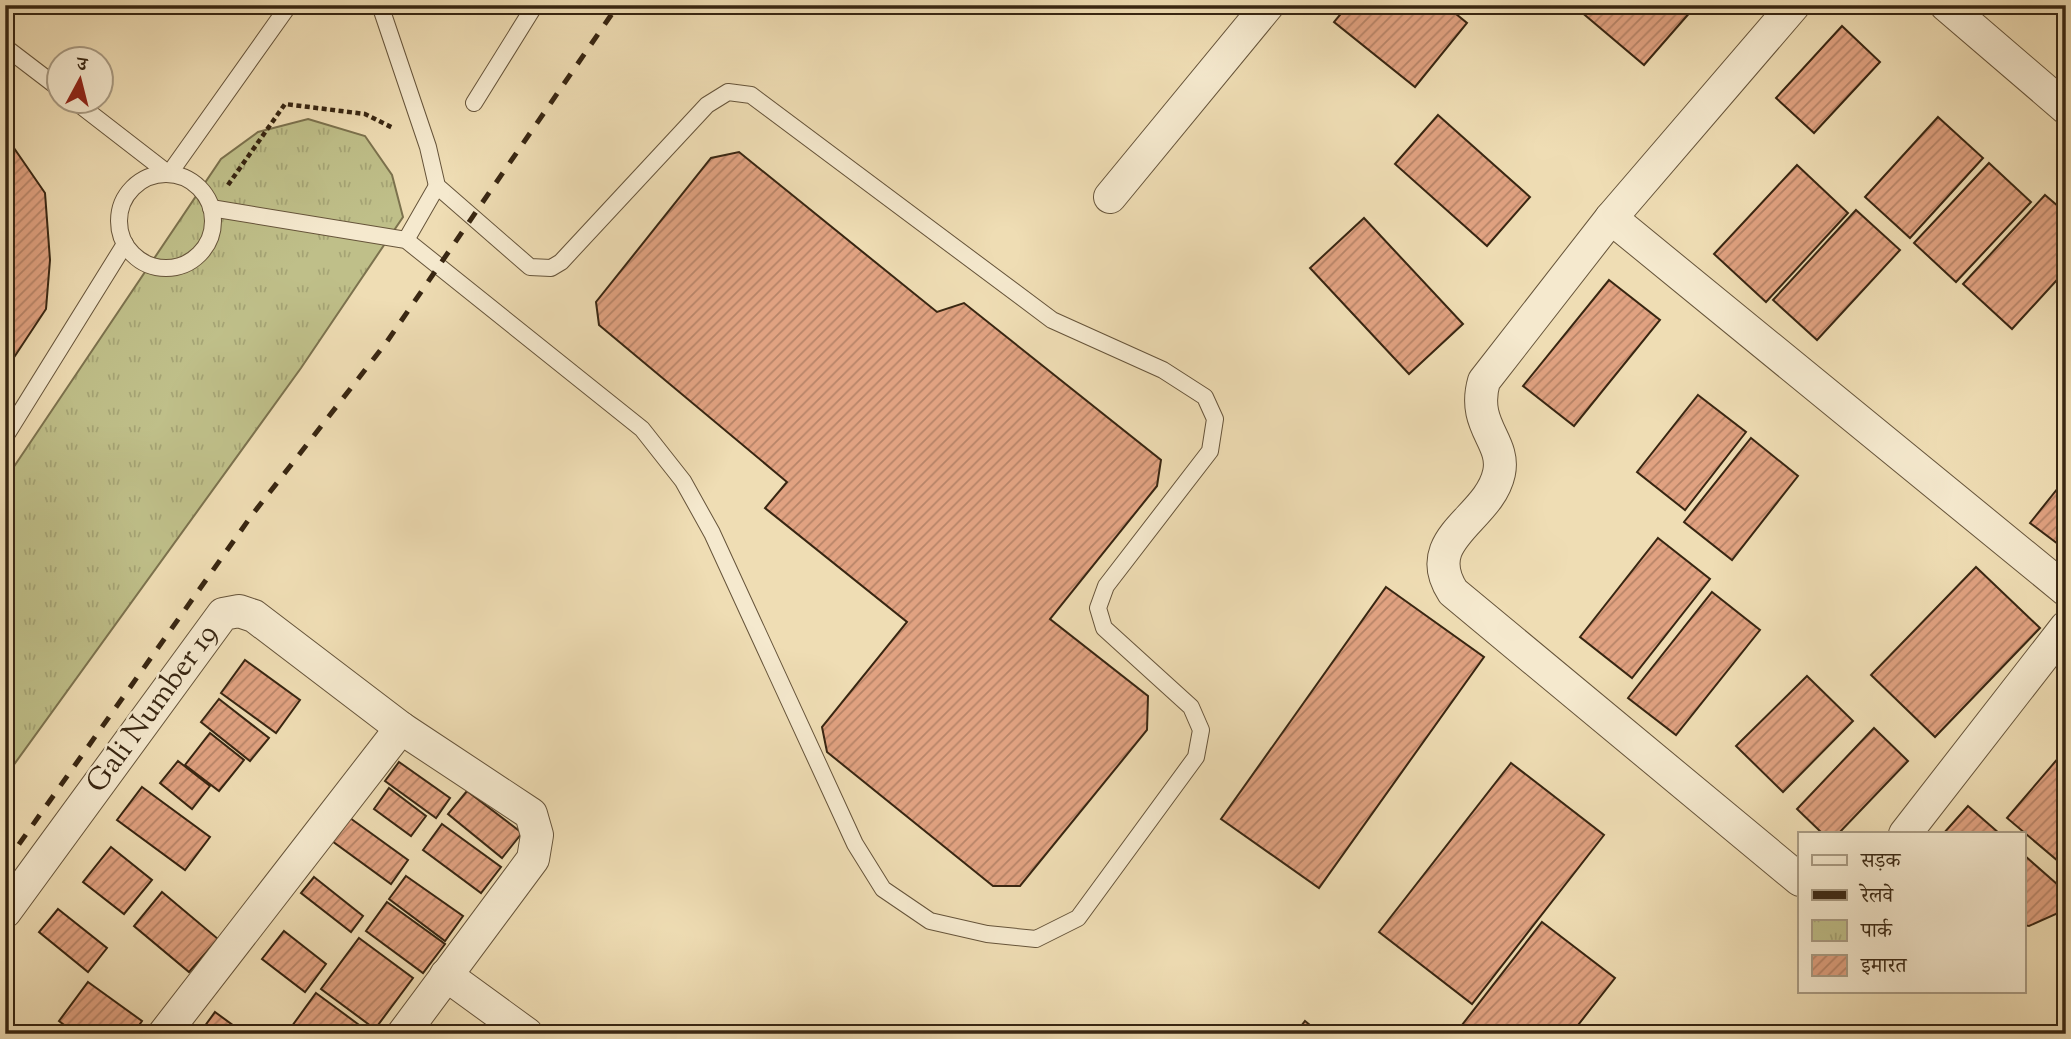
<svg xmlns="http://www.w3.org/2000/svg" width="2071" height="1039" font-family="'Sorts Mill Goudy','Noto Serif Devanagari',serif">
  <defs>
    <pattern id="park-tufts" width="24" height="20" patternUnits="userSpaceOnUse" patternTransform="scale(1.75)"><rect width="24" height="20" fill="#bfbf89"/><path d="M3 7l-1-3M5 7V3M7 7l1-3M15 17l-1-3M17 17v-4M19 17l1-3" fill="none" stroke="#a5a475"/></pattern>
    <pattern id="building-hatch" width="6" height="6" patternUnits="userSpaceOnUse" patternTransform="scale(1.75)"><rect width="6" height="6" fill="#e1a281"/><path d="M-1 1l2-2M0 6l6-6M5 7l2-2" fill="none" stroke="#b78468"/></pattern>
  </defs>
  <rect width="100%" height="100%" fill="#efddb4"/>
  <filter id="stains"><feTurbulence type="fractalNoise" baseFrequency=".00286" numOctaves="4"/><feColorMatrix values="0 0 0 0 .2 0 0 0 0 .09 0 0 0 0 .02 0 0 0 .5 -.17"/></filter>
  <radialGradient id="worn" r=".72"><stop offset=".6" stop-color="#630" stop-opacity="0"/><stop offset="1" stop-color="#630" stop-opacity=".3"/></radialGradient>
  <polygon fill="url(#park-tufts)" stroke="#7c724e" stroke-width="2" points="308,119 365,136 392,175 403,217 301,368 5,777 5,480 221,159 258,132"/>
  <g fill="url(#building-hatch)" stroke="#382612" stroke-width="2">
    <polygon points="1348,5 1445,5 1467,23 1415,87 1334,22"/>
    <polygon points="1573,5 1686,5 1692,10 1644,65"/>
    <polygon points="1842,26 1880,62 1814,133 1776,98"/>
    <polygon points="1438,115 1530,197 1487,246 1395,164"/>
    <polygon points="1938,117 1983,158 1910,238 1865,197"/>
    <polygon points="5,135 45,193 50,260 46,309 5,371"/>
    <polygon points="739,152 937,312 964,303 1161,460 1157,486 1050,619 1148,696 1147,730 1020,886 993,886 827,752 822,727 907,622 765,508 787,482 599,325 596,302 711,158"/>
    <polygon points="1989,163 2031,202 1956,282 1914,243"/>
    <polygon points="1797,165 1848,213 1766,302 1714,254"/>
    <polygon points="2045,195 2066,213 2066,270 2012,329 1963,284"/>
    <polygon points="1856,210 1900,250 1817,340 1773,300"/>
    <polygon points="1364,218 1463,324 1409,374 1310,268"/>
    <polygon points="1609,280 1660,320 1574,426 1523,386"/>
    <polygon points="1698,395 1746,432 1685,510 1637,472"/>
    <polygon points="1751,438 1798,476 1732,560 1684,522"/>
    <polygon points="2066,478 2066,550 2030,523"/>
    <polygon points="1658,538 1710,579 1632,678 1580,637"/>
    <polygon points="1976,567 2040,628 1935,737 1871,675"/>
    <polygon points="1386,587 1484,657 1319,888 1221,819"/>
    <polygon points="1712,592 1760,630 1676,735 1628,698"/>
    <polygon points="245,660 300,700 276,733 221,693"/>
    <polygon points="1807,676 1853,721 1783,792 1736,746"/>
    <polygon points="219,699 269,738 250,761 201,722"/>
    <polygon points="1874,728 1908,761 1838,834 1823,834 1797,809"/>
    <polygon points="210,733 244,760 219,791 185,765"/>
    <polygon points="2066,749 2066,852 2058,861 2007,818"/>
    <polygon points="178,761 210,786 192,809 160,783"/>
    <polygon points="399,762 450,798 436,818 385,781"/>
    <polygon points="1511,763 1604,835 1472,1004 1379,932"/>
    <polygon points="142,787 210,837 185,870 117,820"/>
    <polygon points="389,788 426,816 411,836 374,809"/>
    <polygon points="467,791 522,833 502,858 448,814"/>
    <polygon points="1968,806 2000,834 1943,834"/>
    <polygon points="350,818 408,860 391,884 332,841"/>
    <polygon points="442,824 501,867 481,893 423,850"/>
    <polygon points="111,847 152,880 124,914 83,882"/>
    <polygon points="2024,855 2066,892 2066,903 2056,914 2029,926 2024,925"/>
    <polygon points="406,876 463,916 445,941 389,899"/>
    <polygon points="314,877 363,916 351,932 301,893"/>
    <polygon points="162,892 218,939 189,972 134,926"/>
    <polygon points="387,902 445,944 423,973 366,931"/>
    <polygon points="58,909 107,948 88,972 39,932"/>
    <polygon points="1542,922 1615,978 1571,1034 1455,1034"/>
    <polygon points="284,931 326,964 305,992 262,959"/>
    <polygon points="359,938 413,978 375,1029 321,989"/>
    <polygon points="88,982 142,1021 133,1034 76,1034 59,1021"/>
    <polygon points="316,993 370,1033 369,1034 302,1034 292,1026"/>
    <polygon points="215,1012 245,1034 199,1034"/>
    <polygon points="5,1018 25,1034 5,1034"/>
    <polygon points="1305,1021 1321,1034 1295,1034"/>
  </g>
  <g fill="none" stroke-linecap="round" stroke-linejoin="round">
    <defs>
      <g id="lane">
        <polyline points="5,47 60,89"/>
        <polyline points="76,102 169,174 289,5"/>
        <polyline points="474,103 535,5"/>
        <circle cx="166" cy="221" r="47"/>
        <polyline points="211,208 406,240 642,429 683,481 712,533 855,844 883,889 930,921 987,934 1036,939 1078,918 1196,757 1201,730 1191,707 1104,628 1098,608 1106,586 1210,451 1215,419 1205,397 1163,370 1052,320 751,95 728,92 707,105 561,262 551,268 530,267 437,186 428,147 380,5"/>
        <polyline points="406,240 437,186"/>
        <polyline points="5,437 125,244"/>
      </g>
      <g id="street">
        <path d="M1794,5L1611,218L1484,381C1471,426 1506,441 1499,473C1489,520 1418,538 1453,592L1800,880"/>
        <polyline points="1946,5 2066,108"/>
        <polyline points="1110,197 1268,5"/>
        <polyline points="1611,218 2066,590"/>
        <polyline points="1905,834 2066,627"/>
        <polyline points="5,912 223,614 239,611 254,616 401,728 531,814 537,835 533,859 403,1034"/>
        <polyline points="446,975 527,1034"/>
        <polyline points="164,1034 401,728"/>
      </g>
    </defs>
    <use href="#lane" stroke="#66543a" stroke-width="18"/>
    <use href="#street" stroke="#66543a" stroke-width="34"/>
    <polyline stroke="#382612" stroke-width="4.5" stroke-dasharray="5 3.5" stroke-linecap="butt" points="228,185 285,104 365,114 393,128"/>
    <use href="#lane" stroke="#f5e9ce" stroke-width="16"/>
    <use href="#street" stroke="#f5e9ce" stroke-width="32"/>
    <polyline stroke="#382612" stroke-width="5" stroke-dasharray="12 12" stroke-linecap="butt" points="5,864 252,515 386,343 618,5"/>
  </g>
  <g text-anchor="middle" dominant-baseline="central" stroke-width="5" stroke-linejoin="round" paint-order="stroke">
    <g font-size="30" fill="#382612" stroke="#f5e9ce">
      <text transform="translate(153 709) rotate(-54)">Gali Number 19</text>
    </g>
  </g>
  <rect width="2071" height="1039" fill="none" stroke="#efddb4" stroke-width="28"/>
  <rect x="7" y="7" width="2057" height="1025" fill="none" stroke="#382612" stroke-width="3.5"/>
  <rect x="14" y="14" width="2043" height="1011" fill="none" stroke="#382612" stroke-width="2"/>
  <rect x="1798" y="832" width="228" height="161" fill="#f5e9ce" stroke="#a99b83" stroke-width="2"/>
  <rect x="1812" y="855" width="35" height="10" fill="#f5e9ce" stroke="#a99b83" stroke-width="2"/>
  <text x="1861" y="867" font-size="21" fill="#382612">सड़क</text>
  <rect x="1812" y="890" width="35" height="10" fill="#382612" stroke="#a99b83" stroke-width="2"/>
  <text x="1861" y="902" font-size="21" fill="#382612">रेलवे</text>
  <rect x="1812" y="920" width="35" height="21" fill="url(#park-tufts)" stroke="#a99b83" stroke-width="2"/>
  <text x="1861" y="937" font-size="21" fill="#382612">पार्क</text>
  <rect x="1812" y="955" width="35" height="21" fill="url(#building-hatch)" stroke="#a99b83" stroke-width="2"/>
  <text x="1861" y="972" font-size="21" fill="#382612">इमारत</text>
  <g transform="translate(80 80) rotate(7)"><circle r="33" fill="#f5e9ce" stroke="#a99b83" stroke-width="2"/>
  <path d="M0-5L12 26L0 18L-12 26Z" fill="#8f2418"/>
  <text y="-10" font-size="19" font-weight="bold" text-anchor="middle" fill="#382612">उ</text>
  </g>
  <rect width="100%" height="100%" filter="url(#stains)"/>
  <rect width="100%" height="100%" fill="url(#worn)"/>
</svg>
